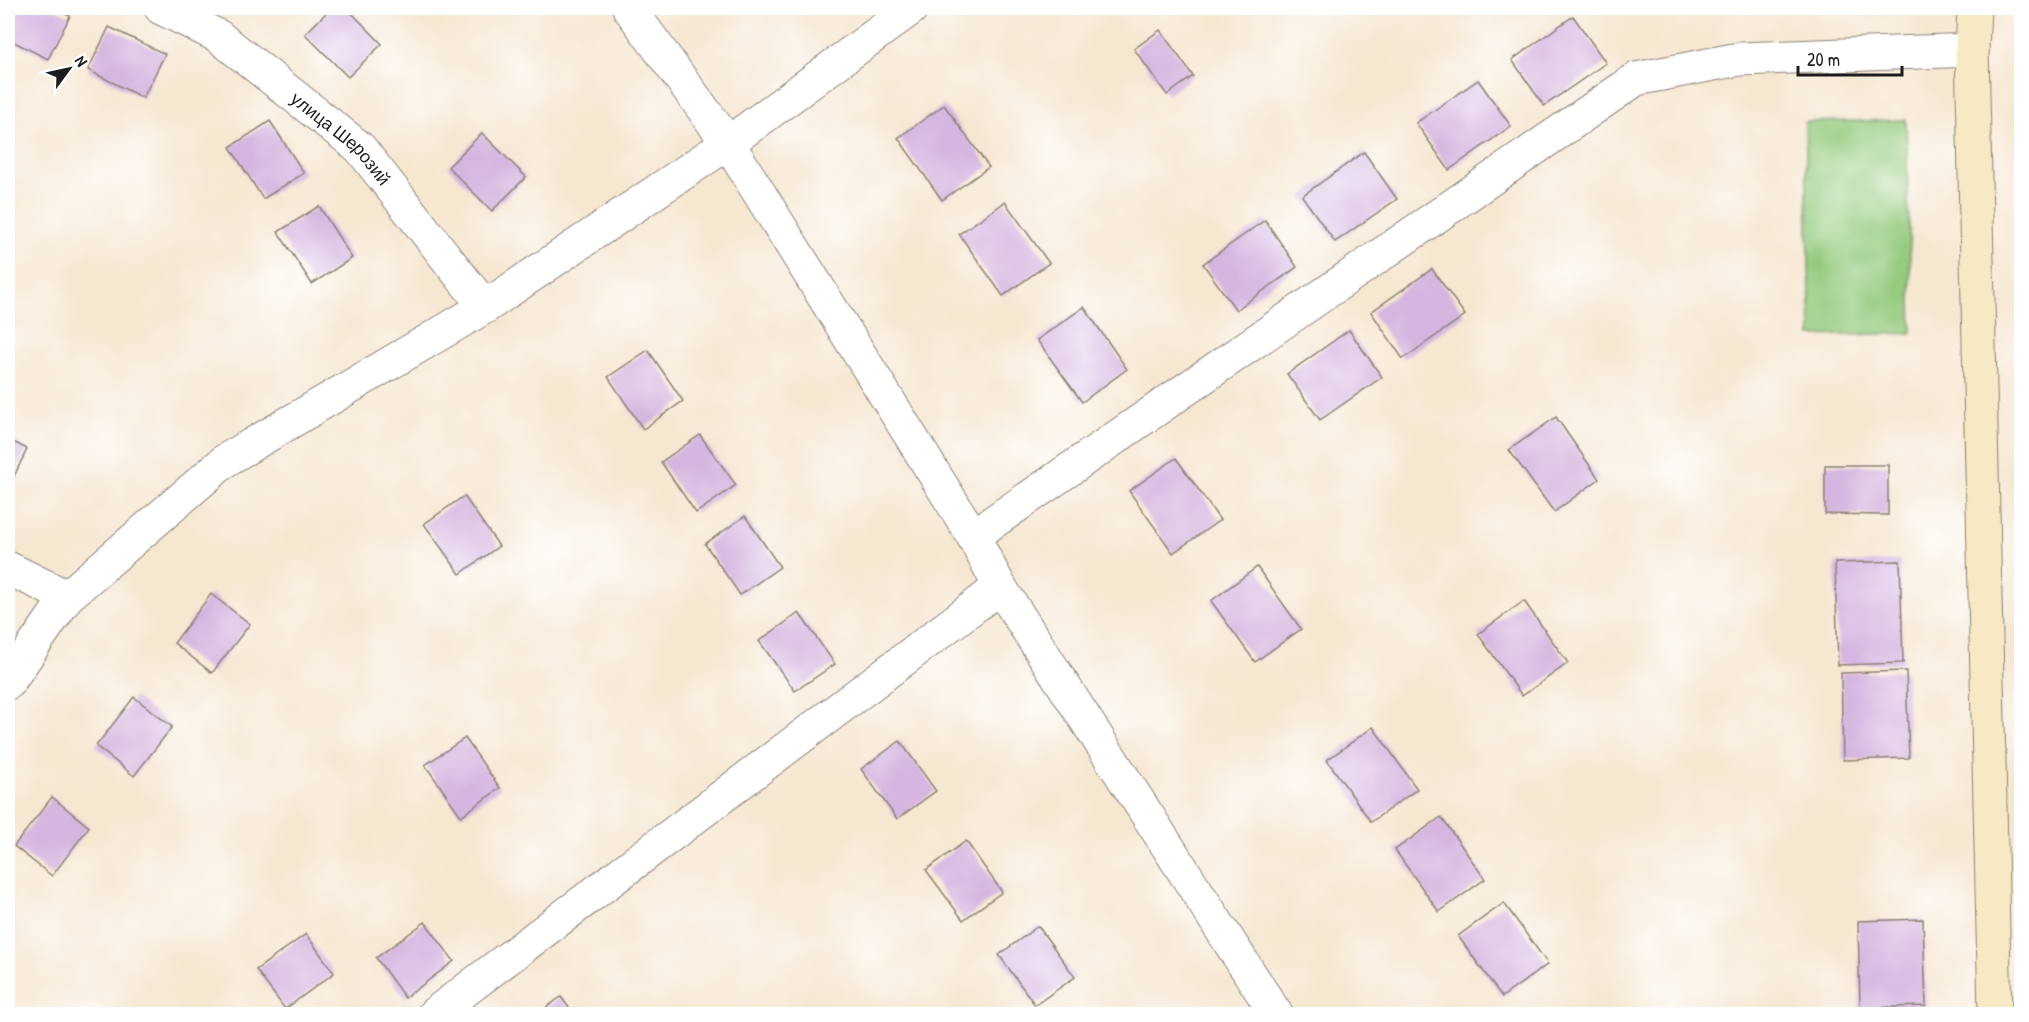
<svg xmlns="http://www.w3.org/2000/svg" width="2029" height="1022" font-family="'Patrick Hand',sans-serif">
  <rect width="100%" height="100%" fill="#fff"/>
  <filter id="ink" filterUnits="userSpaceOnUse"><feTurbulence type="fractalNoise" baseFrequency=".0167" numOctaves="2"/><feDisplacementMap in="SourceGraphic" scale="12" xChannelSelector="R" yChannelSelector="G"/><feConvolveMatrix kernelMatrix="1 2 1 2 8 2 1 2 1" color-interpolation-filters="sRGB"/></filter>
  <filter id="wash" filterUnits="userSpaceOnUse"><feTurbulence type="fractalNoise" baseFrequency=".008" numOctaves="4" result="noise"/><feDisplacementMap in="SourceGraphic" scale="24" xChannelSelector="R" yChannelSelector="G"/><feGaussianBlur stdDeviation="1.35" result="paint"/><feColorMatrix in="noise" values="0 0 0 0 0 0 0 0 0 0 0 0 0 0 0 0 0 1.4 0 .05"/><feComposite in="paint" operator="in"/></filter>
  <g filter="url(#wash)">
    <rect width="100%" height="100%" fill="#f6e7d1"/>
    <polygon fill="#95cb7e" stroke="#58744d" stroke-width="1.5" points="1906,120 1912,333 1811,336 1805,122"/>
    <g id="blocks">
      <g fill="#d6b6e0">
        <polygon points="8,8 53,8 70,16 48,59 8,39"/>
        <polygon points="331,8 347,8 382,44 348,77 305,34"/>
        <polygon points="1573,16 1606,63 1544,106 1512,60"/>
        <polygon points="109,27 165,54 143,98 88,70"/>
        <polygon points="1160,30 1193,76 1167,95 1134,49"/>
        <polygon points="1478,80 1511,126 1449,170 1416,123"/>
        <polygon points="944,105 989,167 942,200 898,138"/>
        <polygon points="270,121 304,173 263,199 230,147"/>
        <polygon points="482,133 526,177 492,211 448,167"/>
        <polygon points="1364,152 1397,199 1335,242 1302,196"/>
        <polygon points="1005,202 1049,263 1003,296 959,234"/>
        <polygon points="319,206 352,258 312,284 278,232"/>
        <polygon points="1265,220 1297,267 1236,310 1203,264"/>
        <polygon points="1432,269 1465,315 1403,359 1371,312"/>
        <polygon points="1084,307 1127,369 1082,402 1037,340"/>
        <polygon points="1349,330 1382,377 1320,420 1287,374"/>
        <polygon points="648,350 683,401 643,429 608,377"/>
        <polygon points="1556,417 1599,479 1554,512 1509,450"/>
        <polygon points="700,435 736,485 696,513 661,462"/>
        <polygon points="8,439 27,449 8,489"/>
        <polygon points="1176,458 1220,520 1173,553 1129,491"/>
        <polygon points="1825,465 1888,465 1888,515 1825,514"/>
        <polygon points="464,496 499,546 460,574 424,524"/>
        <polygon points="745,516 780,567 740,595 705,544"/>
        <polygon points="1900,561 1903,663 1838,665 1835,563"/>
        <polygon points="1257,567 1301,629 1255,662 1211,601"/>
        <polygon points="211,594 250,624 212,673 174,643"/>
        <polygon points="1524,601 1568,663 1522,696 1478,634"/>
        <polygon points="799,613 835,664 795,691 759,641"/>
        <polygon points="1906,671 1909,758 1843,760 1841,673"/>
        <polygon points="134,697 172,727 134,776 96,746"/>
        <polygon points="1373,727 1417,789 1371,822 1327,760"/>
        <polygon points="465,738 500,788 461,816 425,765"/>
        <polygon points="900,741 936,791 897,819 861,769"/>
        <polygon points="52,797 89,827 52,876 14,846"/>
        <polygon points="1441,817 1485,879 1439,912 1395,850"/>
        <polygon points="966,841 1002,892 963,920 926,870"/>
        <polygon points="1504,903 1548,964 1502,997 1458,936"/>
        <polygon points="1923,919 1926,1006 1860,1008 1858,921"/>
        <polygon points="425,922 454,961 405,998 376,958"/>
        <polygon points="1038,926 1075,977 1035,1005 999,955"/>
        <polygon points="306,934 334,973 285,1009 256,970"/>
        <polygon points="561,997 574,1014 537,1014"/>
      </g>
    </g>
  </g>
  <g filter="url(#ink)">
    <use href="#blocks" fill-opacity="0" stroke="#898276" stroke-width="1.5"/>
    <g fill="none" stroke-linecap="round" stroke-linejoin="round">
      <defs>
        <g id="street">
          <path id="s1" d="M161,8L218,36L360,148L485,307"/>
          <polyline points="629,8 728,143 973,536 1000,587 1276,1014"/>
          <polyline points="973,536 1636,79 1739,59 1972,50"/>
          <polyline points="8,568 67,597"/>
          <polyline points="8,683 67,597 226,460 485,307 728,143 912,8"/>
          <polyline points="434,1014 1000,587"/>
        </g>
        <polyline id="secondary" points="1974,8 1972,50 1995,1014"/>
      </defs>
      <use href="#street" stroke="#898276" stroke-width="35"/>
      <use href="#secondary" stroke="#898276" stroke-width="35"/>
      <use href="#street" stroke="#fff" stroke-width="33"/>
      <use href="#secondary" stroke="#f6e9c3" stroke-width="33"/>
    </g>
  </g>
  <g text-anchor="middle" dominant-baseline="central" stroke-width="4.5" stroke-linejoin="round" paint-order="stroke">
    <g font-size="18" fill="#1c1c1c" stroke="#fff">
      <text stroke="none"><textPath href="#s1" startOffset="224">улица Шерозий</textPath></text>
    </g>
  </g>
  <rect width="2029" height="1022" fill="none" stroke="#fff" stroke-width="30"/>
  <g transform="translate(69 69) rotate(57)" stroke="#ffffff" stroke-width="4.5" paint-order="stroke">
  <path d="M0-4.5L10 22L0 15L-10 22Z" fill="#1c1c1c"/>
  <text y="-9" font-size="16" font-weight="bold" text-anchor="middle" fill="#1c1c1c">N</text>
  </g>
  <path d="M1798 66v9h104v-9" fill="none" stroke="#1c1c1c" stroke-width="3"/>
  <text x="1807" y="66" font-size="18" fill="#1c1c1c" stroke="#ffffff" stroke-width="4.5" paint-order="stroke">20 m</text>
</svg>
